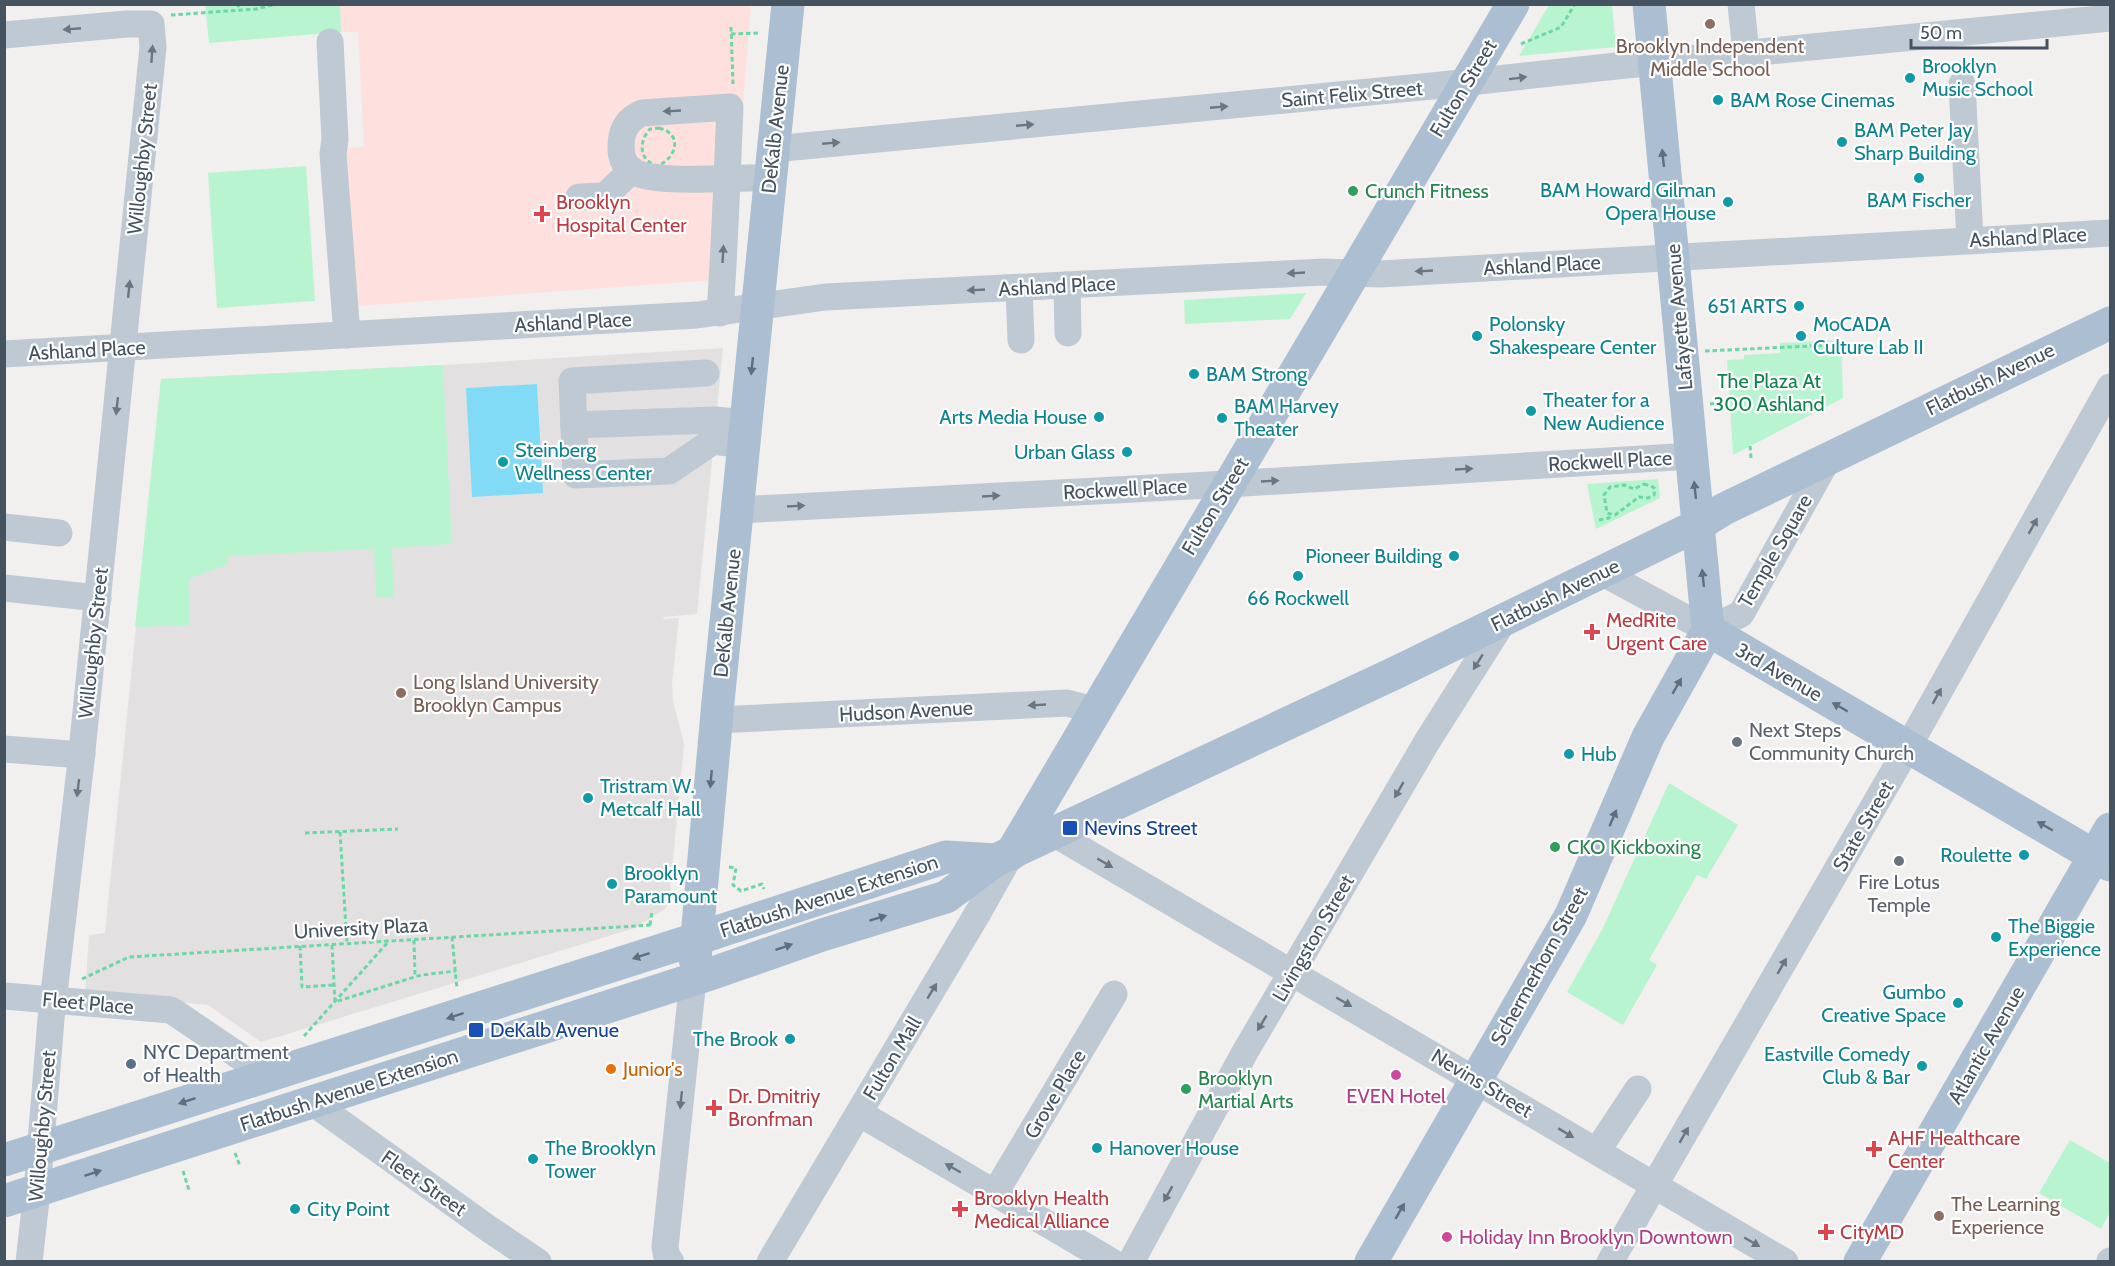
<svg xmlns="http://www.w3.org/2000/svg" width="2115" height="1266" font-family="Cabin,sans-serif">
  <rect width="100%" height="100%" fill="#f2efef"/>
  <polygon fill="#e3e0e1" points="723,348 697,614 663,617 664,619 679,618 672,684 673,701 684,744 669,903 665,909 635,928 261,1042 208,1005 85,993 89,935 105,933 161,379 443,365"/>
  <polygon fill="#fee1de" points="340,5 751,5 729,279 357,306 345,148 364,147 358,32 341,32"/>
  <g fill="#b9f4d1">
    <polygon points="205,5 340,5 341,32 209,43"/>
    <polygon points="1549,5 1612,5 1616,47 1519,56"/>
    <polygon points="306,166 315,301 217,308 208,173"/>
    <polygon points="1306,293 1290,319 1185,324 1184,300"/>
    <polygon points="1841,340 1843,398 1733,455 1727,360 1744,359 1744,355 1780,353 1780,343"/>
    <polygon points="443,365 452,544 392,548 394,597 376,597 374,549 228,556 228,564 189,579 190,625 135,627 161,379"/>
    <polygon points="1658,479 1660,498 1596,529 1587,484"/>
    <polygon points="1669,783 1738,825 1706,879 1697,875 1649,960 1657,965 1623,1025 1567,992 1602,930"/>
    <polygon points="2070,1140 2110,1163 2110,1212 2101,1229 2039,1193"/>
  </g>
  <polygon fill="#82dbf6" points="537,384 543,493 472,497 466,388"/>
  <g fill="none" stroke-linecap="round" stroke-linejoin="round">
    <g stroke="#6dd6a5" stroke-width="3" stroke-dasharray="4.5 3" stroke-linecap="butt">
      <polyline points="236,4 242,9"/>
      <polyline points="171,15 256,9 276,4"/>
      <polyline points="731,27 733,85"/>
      <polyline points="731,34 759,33"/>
      <polyline points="1521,44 1561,27 1575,4"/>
      <path d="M659,128C683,134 677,157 658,166C639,161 638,142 650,129Z"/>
      <polyline points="1705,351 1832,345"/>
      <polyline points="1710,404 1730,402"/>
      <polyline points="1750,446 1751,458"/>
      <polygon points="1644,484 1653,487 1655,489 1654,495 1648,498 1639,497 1615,515 1607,513 1604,495 1610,487 1624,485 1634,489"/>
      <polyline points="1599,520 1609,518 1610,515"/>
      <polyline points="340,832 347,944"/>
      <polyline points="305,833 398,829"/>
      <polyline points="729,867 736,868 733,885 741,891 762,884 764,889"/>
      <polyline points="650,925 652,910"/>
      <polyline points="452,937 457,989"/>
      <polyline points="414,940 415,976"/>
      <polyline points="332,945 335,1002 421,975 456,971"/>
      <polyline points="300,946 302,987 334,985"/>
      <polyline points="82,979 129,957 651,925"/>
      <polyline points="304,1036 389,941"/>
      <polyline points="235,1153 240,1166"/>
      <polyline points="183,1171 189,1190"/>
    </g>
    <g stroke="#bec9d3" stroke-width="27">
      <polyline points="1741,4 1746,53"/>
      <polyline points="4,35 127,24 151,24 153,47 81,761 51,1019 37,1191 29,1262"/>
      <polyline points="330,42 335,139 333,154 347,335"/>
      <polyline points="1962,84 1970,240"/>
      <polyline points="773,149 1432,86 1626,65 2110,18"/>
      <polyline points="579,197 605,196 632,170"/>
      <polyline points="1067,285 1068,333"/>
      <polyline points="1019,288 1021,340"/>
      <path d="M720,313C725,244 727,176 730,107L642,113C631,118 625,124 622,136C620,149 620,162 631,170C652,186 740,176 770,178"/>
      <polyline points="4,354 697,315 826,297 1323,272 1380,274 2110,233"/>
      <polyline points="706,373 572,381 576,475 669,471 713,441 744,445"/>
      <polyline points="574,425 715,420 746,423"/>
      <polyline points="738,510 1228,484 1692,456"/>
      <polyline points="4,527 59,533"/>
      <polyline points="1601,572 1708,630 1741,614 1829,457"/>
      <polyline points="4,588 98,598"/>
      <polyline points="717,720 1067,703 1094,710"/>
      <polyline points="4,749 82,755"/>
      <polyline points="1055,834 1785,1262"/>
      <polyline points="4,996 171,1010 245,1060 262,1077"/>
      <polyline points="312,1102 489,1229 538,1262"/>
      <polyline points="859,1113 1112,1262"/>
      <polyline points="1597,1151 1638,1089"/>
      <polyline points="995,1193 1114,994"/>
      <polyline points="671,1262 667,1257 665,1247 693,979"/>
      <polyline points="770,1262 979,911 1011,854"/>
      <polyline points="1131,1262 1245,1052 1428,740 1504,620"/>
      <polyline points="1610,1262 1908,747 2110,387"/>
      <polyline points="2110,1262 2110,1261"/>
    </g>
    <g stroke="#acbed1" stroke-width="33">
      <polyline points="1649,4 1708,630"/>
      <polyline points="1708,630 2110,865"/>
      <polyline points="1011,854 1513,4"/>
      <polyline points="695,959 718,702 788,4"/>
      <polyline points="4,1160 696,939 946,857 996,860"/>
      <polyline points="4,1201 716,972 822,935 946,897 996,860 1395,673 1698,525 1724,509 2110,323"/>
      <polyline points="1371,1262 1571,915 1648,737 1708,630"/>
      <polyline points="1860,1262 2110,829"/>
    </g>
  </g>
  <defs><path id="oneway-solid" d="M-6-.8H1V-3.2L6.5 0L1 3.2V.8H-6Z" transform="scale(1.5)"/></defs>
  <g fill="#697682">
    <use href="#oneway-solid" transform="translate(72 29) rotate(175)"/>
    <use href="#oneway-solid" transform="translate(152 54) rotate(-86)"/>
    <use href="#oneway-solid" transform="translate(1518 78) rotate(-7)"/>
    <use href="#oneway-solid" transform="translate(1219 107) rotate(-5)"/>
    <use href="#oneway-solid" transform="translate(672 111) rotate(177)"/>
    <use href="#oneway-solid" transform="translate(1025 125) rotate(-5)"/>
    <use href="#oneway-solid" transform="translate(831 143) rotate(-5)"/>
    <use href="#oneway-solid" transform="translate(723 254) rotate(-87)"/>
    <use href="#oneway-solid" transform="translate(1424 271) rotate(177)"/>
    <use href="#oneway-solid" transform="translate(1296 273) rotate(177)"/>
    <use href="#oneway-solid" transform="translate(129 289) rotate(-84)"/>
    <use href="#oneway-solid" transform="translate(976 290) rotate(177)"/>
    <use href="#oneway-solid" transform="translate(117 406) rotate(96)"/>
    <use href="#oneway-solid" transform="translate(1464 469) rotate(-3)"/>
    <use href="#oneway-solid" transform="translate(1270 481) rotate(-3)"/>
    <use href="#oneway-solid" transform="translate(991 496) rotate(-3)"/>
    <use href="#oneway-solid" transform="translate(796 506) rotate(-3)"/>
    <use href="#oneway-solid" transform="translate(2033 526) rotate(-61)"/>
    <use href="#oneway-solid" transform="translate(1478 662) rotate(122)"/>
    <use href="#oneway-solid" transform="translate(1937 696) rotate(-61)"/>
    <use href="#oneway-solid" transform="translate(1037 705) rotate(177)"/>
    <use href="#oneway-solid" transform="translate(78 788) rotate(97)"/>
    <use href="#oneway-solid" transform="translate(1399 790) rotate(120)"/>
    <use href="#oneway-solid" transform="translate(1105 863) rotate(30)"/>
    <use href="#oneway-solid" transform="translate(1782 966) rotate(-60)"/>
    <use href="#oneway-solid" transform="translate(932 991) rotate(-59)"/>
    <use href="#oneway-solid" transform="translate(1344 1002) rotate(30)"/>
    <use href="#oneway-solid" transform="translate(1262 1023) rotate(121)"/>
    <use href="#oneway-solid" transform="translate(681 1100) rotate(96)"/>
    <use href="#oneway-solid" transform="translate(1566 1133) rotate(31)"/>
    <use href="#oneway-solid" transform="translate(1684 1135) rotate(-60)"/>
    <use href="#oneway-solid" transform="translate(953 1168) rotate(-150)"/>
    <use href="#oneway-solid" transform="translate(1168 1194) rotate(119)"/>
    <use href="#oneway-solid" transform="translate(1752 1242) rotate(30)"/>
  </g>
  <g fill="#5f6d7c">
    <use href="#oneway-solid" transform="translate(1663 158) rotate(-96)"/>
    <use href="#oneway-solid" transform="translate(752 366) rotate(96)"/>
    <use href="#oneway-solid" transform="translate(1695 490) rotate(-96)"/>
    <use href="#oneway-solid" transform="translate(1703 578) rotate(-96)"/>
    <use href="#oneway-solid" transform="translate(1677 686) rotate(-60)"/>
    <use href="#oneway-solid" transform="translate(1840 707) rotate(-150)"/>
    <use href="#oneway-solid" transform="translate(711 779) rotate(95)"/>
    <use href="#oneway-solid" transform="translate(1613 818) rotate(-67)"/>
    <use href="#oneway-solid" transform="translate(2045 826) rotate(-150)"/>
    <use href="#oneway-solid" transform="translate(878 918) rotate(-17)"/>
    <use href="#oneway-solid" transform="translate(784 947) rotate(-19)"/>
    <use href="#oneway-solid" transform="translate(641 956) rotate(162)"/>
    <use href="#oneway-solid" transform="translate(455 1016) rotate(162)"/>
    <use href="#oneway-solid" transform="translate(187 1101) rotate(162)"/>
    <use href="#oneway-solid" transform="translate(93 1173) rotate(-18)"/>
    <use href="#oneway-solid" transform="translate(1400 1211) rotate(-60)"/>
  </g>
  <g fill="#8d6e63" stroke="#fff" stroke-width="2">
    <circle cx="1710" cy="24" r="6"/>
    <circle cx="401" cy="693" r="6"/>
    <circle cx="1939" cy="1216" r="6"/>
  </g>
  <g fill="#0f9aa8" stroke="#fff" stroke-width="2">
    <circle cx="1910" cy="78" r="6"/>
    <circle cx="1718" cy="100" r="6"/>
    <circle cx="1842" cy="142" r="6"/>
    <circle cx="1919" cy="178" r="6"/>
    <circle cx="1728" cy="202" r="6"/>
    <circle cx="1799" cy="306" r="6"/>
    <circle cx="1477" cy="336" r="6"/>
    <circle cx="1801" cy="336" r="6"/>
    <circle cx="1194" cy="374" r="6"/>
    <circle cx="1531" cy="411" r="6"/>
    <circle cx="1099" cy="417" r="6"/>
    <circle cx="1222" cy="418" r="6"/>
    <circle cx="1127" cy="452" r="6"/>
    <circle cx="503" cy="462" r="6"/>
    <circle cx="1454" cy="556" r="6"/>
    <circle cx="1298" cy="576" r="6"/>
    <circle cx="1569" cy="754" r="6"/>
    <circle cx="588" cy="798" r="6"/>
    <circle cx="2024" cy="855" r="6"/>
    <circle cx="612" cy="884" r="6"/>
    <circle cx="1996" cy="937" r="6"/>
    <circle cx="1958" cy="1003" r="6"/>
    <circle cx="790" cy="1039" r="6"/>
    <circle cx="1922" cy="1066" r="6"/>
    <circle cx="1097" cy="1148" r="6"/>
    <circle cx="533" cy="1159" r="6"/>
    <circle cx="295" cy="1209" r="6"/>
  </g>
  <g fill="#2e9e5b" stroke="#fff" stroke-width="2">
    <circle cx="1353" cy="191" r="6"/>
    <circle cx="1555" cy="847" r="6"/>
    <circle cx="1186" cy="1089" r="6"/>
  </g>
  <g fill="#e0444e" stroke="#fff" stroke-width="2">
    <path d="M539 205h6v6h6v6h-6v6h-6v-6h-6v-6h6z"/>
    <path d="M1589 623h6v6h6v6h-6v6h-6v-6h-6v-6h6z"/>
    <path d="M711 1099h6v6h6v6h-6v6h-6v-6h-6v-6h6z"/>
    <path d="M1871 1140h6v6h6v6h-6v6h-6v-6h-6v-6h6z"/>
    <path d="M957 1200h6v6h6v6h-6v6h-6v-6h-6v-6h6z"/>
    <path d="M1823 1223h6v6h6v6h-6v6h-6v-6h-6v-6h6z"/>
  </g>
  <g fill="#6b7280" stroke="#fff" stroke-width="2">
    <circle cx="1737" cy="742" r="6"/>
    <circle cx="1899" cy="861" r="6"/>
  </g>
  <g fill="#1a4fb4" stroke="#fff" stroke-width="2">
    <rect x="1062" y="820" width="16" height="16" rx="3"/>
    <rect x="468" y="1022" width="16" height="16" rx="3"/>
  </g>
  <circle fill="#5c6f8a" stroke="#fff" stroke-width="2" cx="131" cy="1064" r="6"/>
  <circle fill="#e8710a" stroke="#fff" stroke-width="2" cx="611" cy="1069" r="6"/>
  <g fill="#d1479c" stroke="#fff" stroke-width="2">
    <circle cx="1396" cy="1075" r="6"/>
    <circle cx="1447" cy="1237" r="6"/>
  </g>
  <g text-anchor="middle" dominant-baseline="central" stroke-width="4.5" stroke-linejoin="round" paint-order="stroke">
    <g font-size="20" fill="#785e54" stroke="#fff" text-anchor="start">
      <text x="1710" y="46" text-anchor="middle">Brooklyn Independent<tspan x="1710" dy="23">Middle School</tspan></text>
      <text x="413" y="682">Long Island University<tspan x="413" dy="23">Brooklyn Campus</tspan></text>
      <text x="1951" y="1204">The Learning<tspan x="1951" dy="23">Experience</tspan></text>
    </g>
    <g font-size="20" fill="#0d838f" stroke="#fff" text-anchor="start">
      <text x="1922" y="66">Brooklyn<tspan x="1922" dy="23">Music School</tspan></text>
      <text x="1730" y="100">BAM Rose Cinemas</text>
      <text x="1854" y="130">BAM Peter Jay<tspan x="1854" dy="23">Sharp Building</tspan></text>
      <text x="1716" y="190" text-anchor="end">BAM Howard Gilman<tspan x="1716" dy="23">Opera House</tspan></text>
      <text x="1919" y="200" text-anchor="middle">BAM Fischer</text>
      <text x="1787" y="306" text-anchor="end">651 ARTS</text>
      <text x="1489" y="324">Polonsky<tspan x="1489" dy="23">Shakespeare Center</tspan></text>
      <text x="1813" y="324">MoCADA<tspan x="1813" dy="23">Culture Lab II</tspan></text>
      <text x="1206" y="374">BAM Strong</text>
      <text x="1543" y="400">Theater for a<tspan x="1543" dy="23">New Audience</tspan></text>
      <text x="1234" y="406">BAM Harvey<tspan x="1234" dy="23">Theater</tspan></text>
      <text x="1087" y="417" text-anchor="end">Arts Media House</text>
      <text x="515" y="450">Steinberg<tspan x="515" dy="23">Wellness Center</tspan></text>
      <text x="1115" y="452" text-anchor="end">Urban Glass</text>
      <text x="1442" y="556" text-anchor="end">Pioneer Building</text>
      <text x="1298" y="598" text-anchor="middle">66 Rockwell</text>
      <text x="1581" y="754">Hub</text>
      <text x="600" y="786">Tristram W.<tspan x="600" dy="23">Metcalf Hall</tspan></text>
      <text x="2012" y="855" text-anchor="end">Roulette</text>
      <text x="624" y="873">Brooklyn<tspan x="624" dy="23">Paramount</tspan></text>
      <text x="2008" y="926">The Biggie<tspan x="2008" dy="23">Experience</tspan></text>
      <text x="1946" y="992" text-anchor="end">Gumbo<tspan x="1946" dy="23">Creative Space</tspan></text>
      <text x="778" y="1039" text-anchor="end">The Brook</text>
      <text x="1910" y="1054" text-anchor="end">Eastville Comedy<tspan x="1910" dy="23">Club &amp; Bar</tspan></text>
      <text x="545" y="1148">The Brooklyn<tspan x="545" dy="23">Tower</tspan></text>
      <text x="1109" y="1148">Hanover House</text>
      <text x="307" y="1209">City Point</text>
    </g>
    <g font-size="20" fill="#45525f" stroke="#fff">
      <text transform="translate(1463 88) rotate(-59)">Fulton Street</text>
      <text transform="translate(1352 94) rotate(-5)">Saint Felix Street</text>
      <text transform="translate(775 129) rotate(-84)">DeKalb Avenue</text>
      <text transform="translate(142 159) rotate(-84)">Willoughby Street</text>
      <text transform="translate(2028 237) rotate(-3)">Ashland Place</text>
      <text transform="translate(1542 265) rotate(-3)">Ashland Place</text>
      <text transform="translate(1057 286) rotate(-3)">Ashland Place</text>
      <text transform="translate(1679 317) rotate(-95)">Lafayette Avenue</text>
      <text transform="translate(573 322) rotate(-3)">Ashland Place</text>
      <text transform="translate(87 350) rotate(-3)">Ashland Place</text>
      <text transform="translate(1990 379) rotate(-26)">Flatbush Avenue</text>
      <text transform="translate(1610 461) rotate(-3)">Rockwell Place</text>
      <text transform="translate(1125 489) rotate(-3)">Rockwell Place</text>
      <text transform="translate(1215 506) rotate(-59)">Fulton Street</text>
      <text transform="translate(1775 551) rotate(-60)">Temple Square</text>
      <text transform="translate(1555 595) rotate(-26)">Flatbush Avenue</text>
      <text transform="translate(727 613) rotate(-84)">DeKalb Avenue</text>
      <text transform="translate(93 643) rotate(-84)">Willoughby Street</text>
      <text transform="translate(1779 672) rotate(30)">3rd Avenue</text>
      <text transform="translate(906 711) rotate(-3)">Hudson Avenue</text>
      <text transform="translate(1863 826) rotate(-60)">State Street</text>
      <text transform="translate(829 896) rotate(-18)">Flatbush Avenue Extension</text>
      <text transform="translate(361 928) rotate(-3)">University Plaza</text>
      <text transform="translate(1313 938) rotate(-60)">Livingston Street</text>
      <text transform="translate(1539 966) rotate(-61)">Schermerhorn Street</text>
      <text transform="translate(88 1003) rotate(5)">Fleet Place</text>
      <text transform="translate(1986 1045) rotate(-60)">Atlantic Avenue</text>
      <text transform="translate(892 1058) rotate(-59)">Fulton Mall</text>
      <text transform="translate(1482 1083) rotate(31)">Nevins Street</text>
      <text transform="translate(349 1090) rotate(-18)">Flatbush Avenue Extension</text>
      <text transform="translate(1055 1094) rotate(-59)">Grove Place</text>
      <text transform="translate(42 1126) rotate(-85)">Willoughby Street</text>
      <text transform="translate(424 1183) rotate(35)">Fleet Street</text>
    </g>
    <g font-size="20" fill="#27864d" stroke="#fff" text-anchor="start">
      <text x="1365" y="191">Crunch Fitness</text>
      <text x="1567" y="847">CKO Kickboxing</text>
      <text x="1198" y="1078">Brooklyn<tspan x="1198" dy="23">Martial Arts</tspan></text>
    </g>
    <g font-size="20" fill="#be3a42" stroke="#fff" text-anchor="start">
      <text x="556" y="202">Brooklyn<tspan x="556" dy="23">Hospital Center</tspan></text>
      <text x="1606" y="620">MedRite<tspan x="1606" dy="23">Urgent Care</tspan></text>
      <text x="728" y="1096">Dr. Dmitriy<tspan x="728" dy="23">Bronfman</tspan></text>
      <text x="1888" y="1138">AHF Healthcare<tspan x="1888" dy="23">Center</tspan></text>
      <text x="974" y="1198">Brooklyn Health<tspan x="974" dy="23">Medical Alliance</tspan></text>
      <text x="1840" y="1232">CityMD</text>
    </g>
    <g font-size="20" fill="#0d844b" stroke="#fff">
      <text x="1769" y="381">The Plaza At<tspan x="1769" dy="23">300 Ashland</tspan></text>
    </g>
    <g font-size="20" fill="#5b616d" stroke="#fff" text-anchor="start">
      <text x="1749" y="730">Next Steps<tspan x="1749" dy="23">Community Church</tspan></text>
      <text x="1899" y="882" text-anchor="middle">Fire Lotus<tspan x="1899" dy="23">Temple</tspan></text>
    </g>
    <g font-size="20" fill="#164399" stroke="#fff" text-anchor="start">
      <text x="1084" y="828">Nevins Street</text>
      <text x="490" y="1030">DeKalb Avenue</text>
    </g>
    <g font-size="20" fill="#4e5e75" stroke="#fff" text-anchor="start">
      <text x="143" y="1052">NYC Department<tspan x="143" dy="23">of Health</tspan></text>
    </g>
    <g font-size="20" fill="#c56008" stroke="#fff" text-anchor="start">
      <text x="623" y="1069">Junior's</text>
    </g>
    <g font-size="20" fill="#b23c85" stroke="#fff">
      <text x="1396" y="1096">EVEN Hotel</text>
      <text x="1459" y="1237" text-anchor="start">Holiday Inn Brooklyn Downtown</text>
    </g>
  </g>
  <rect width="2115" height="1266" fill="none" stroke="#45525f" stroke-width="12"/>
  <path d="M1911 39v9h136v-9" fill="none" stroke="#45525f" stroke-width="3"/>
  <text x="1920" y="39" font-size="18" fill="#45525f" stroke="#ffffff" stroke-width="4.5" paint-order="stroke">50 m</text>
</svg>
